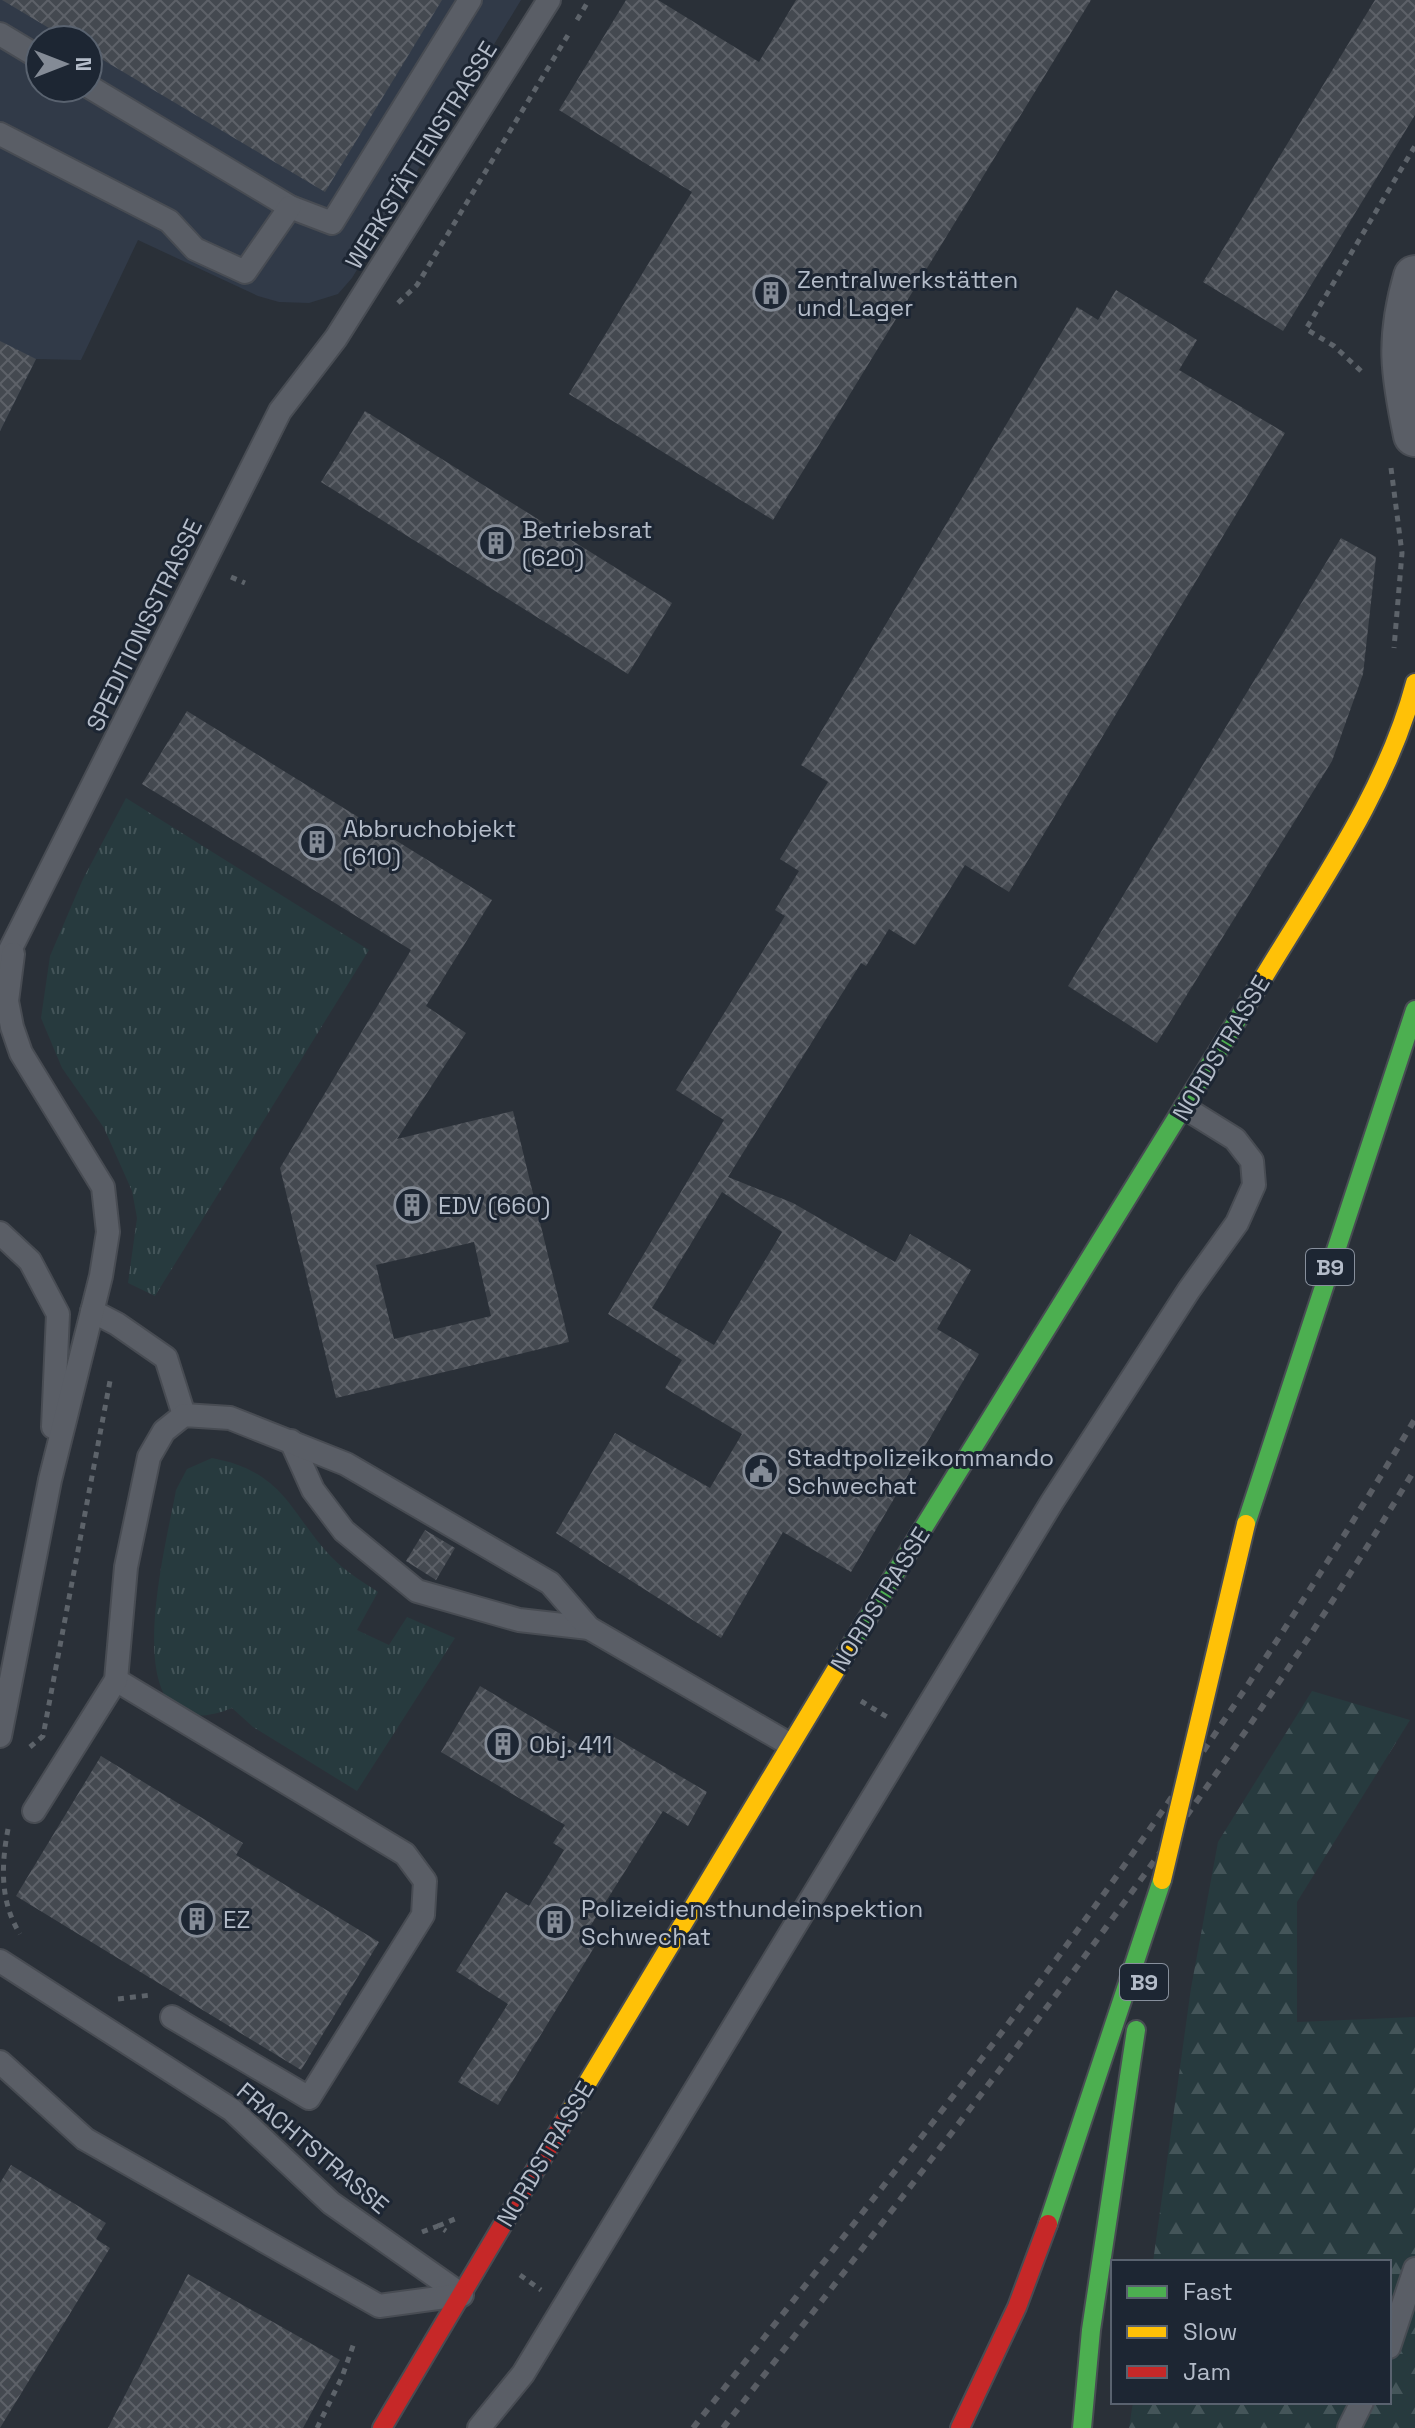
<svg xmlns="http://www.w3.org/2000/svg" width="1415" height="2428" font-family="'Space Grotesk',sans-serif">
  <defs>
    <pattern id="grass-tufts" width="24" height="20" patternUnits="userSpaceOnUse" patternTransform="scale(2)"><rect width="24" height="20" fill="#273a3e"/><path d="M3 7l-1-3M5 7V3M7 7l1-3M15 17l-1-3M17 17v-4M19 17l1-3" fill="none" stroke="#445559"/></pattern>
    <pattern id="forest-firs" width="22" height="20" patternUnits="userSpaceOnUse" patternTransform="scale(2)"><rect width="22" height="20" fill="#273a3e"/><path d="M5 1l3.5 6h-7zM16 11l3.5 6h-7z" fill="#445559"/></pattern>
    <pattern id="building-cross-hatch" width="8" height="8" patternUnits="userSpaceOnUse" patternTransform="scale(2)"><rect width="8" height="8" fill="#444950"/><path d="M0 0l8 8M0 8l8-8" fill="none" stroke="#5d6168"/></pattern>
  </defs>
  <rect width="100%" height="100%" fill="#2a3038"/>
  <path fill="#313a48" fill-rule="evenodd" d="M0,0H521L352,278L338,294L309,303L279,302L258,296L138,240L81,360L36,359L0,431ZM40,40H88V88H40Z"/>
  <g fill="url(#grass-tufts)">
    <polygon points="126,798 369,950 155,1296 128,1283 137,1218 132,1191 104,1128 62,1068 41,1018 50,956 83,879"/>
    <path d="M212,1458C292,1473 291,1522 342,1567C353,1576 366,1584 378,1592L357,1630L389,1645L407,1617L455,1638L357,1791L253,1727L232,1708C109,1758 166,1547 176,1490L187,1469Z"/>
  </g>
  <polygon fill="url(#forest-firs)" points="1312,1691 1410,1720 1297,1902 1297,2022 1415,2017 1415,2428 1129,2428 1133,2402 1389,2402 1389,2262 1153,2262 1191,1988 1218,1842"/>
  <g fill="url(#building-cross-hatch)" fill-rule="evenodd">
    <polygon points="2,0 442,0 325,192 88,51 88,40 69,40"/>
    <polygon points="626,0 658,0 759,62 796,0 1091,0 773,520 569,394 692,192 559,110"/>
    <polygon points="1375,0 1415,0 1415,115 1283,331 1203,282"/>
    <path d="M1116,290L1197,340L1179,370L1285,433L1009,892L965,865L915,945L889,929L866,966L861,963L728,1177L793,1203L895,1262L910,1234L971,1270L937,1329L979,1354L851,1572L783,1532L721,1638L556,1533L615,1433L710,1488L742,1434L665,1388L682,1360L608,1314L724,1120L676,1090L785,916L775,910L799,871L780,859L828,782L801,765L1077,307L1098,320ZM722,1192L782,1232L714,1345L652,1308Z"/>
    <polygon points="0,341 36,359 0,431"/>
    <polygon points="365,411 672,603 628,674 321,482"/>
    <polygon points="1341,538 1376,557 1363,674 1332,761 1157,1043 1068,986"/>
    <path d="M187,711L492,900L426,1006L466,1033L397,1139L513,1111L569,1342L336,1398L280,1168L411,950L142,784ZM474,1242L491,1316L394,1339L376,1265Z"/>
    <polygon points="425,1530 455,1548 436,1580 406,1561"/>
    <polygon points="480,1686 601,1758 614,1737 707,1792 688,1826 663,1811 586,1933 598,1941 498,2105 458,2082 508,2004 456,1971 506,1892 529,1906 564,1850 553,1843 565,1825 441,1752"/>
    <polygon points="101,1756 243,1843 236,1855 379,1942 301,2070 16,1896"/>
    <polygon points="11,2165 106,2223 96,2239 110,2248 0,2428 0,2183"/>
    <polygon points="188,2274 340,2360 303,2428 108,2428"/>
  </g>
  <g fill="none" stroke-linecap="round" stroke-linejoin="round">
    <defs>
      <g id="lane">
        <polyline points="0,34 40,58"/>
        <polyline points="88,86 290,207 332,223 470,0"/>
        <polyline points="0,134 169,221 195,249 245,272 290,207"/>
        <polyline points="0,970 280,411 336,338 549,0"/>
        <polyline points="0,1233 30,1261 58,1314 53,1427"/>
        <polyline points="92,1311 117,1324 166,1358 184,1415"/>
        <polyline points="291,1441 313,1490 344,1531 417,1591 519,1620 589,1628"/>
        <polyline points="116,1680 405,1854 425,1881 423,1915 309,2098 172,2017"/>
        <polyline points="0,1736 50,1480 101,1276 108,1232 103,1187 21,1053 12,1027 7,1001 13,954"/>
        <polyline points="34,1811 116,1680 126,1567 149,1457 164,1431 184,1415 230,1418 346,1464 550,1583 589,1628 789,1744"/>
        <polyline points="0,1961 232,2110 331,2203 462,2295"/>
        <polyline points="0,2062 85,2139 379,2306 460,2295"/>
        <polyline points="1389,2347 1415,2269"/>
        <polyline points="479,2428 523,2374 1052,1502 1189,1290 1237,1223 1254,1185 1252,1161 1235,1139 1185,1108"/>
        <polyline points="1349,2428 1362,2402"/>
      </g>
      <path id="street" d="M1415,277C1397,339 1402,373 1415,435"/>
      <g id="fast">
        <polyline points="1246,1524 1415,1010"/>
        <polyline points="846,1653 1262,980"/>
        <polyline points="1048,2224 1162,1880"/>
        <polyline points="1082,2428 1091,2330 1136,2030"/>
      </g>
      <g id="slow">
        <path d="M1262,980C1319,885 1386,792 1415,683"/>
        <polyline points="565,2120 846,1653"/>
      </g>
      <g id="jam">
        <polyline points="382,2428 565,2120"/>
        <polyline points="960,2428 1017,2307 1048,2224"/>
      </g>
    </defs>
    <use href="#lane" stroke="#484c53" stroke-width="26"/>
    <use href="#street" stroke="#484c53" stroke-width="46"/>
    <use href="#fast" stroke="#484c53" stroke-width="22"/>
    <use href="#slow" stroke="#484c53" stroke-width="22"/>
    <use href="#jam" stroke="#484c53" stroke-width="22"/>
    <g stroke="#5d636a" stroke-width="5" stroke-dasharray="6 6" stroke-linecap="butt">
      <polyline points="577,20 589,0"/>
      <polyline points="398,303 417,285 568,35"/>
      <polyline points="1361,371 1334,346 1306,329 1415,146"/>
      <polyline points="1391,468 1402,553 1394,648"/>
      <polyline points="231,577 245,583"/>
      <polyline points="861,1701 887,1717"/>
      <polyline points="30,1747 43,1736 110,1381"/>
      <path d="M8,1829C1,1866 0,1902 20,1934"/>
      <polyline points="118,1999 151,1995"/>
      <polyline points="438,2226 455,2219"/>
      <polyline points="422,2232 438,2226 446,2231"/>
      <polyline points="520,2275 541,2290"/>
      <polyline points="317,2428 342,2377 354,2343"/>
    </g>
    <use href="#lane" stroke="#5a5e66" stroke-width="22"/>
    <use href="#street" stroke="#5a5e66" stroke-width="42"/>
    <use href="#fast" stroke="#4caf50" stroke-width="18"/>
    <use href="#slow" stroke="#ffc107" stroke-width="18"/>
    <use href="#jam" stroke="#c62828" stroke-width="18"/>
    <g stroke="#595d64" stroke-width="6" stroke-dasharray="8 8" stroke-linecap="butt">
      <path d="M693,2428C842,2238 994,2050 1133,1853C1232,1712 1327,1567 1415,1419"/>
      <path d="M723,2428C965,2116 1211,1807 1415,1469"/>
    </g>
    <defs>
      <polyline id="slow-bridge" points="1162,1880 1246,1524"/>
    </defs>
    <use href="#slow-bridge" stroke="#484c55" stroke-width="22" stroke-linecap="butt"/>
    <use href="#slow-bridge" stroke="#ffc107" stroke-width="18"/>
  </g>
  <defs>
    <symbol id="building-ring" viewBox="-11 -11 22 22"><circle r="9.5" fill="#1d2633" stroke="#848b96" stroke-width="1.5"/><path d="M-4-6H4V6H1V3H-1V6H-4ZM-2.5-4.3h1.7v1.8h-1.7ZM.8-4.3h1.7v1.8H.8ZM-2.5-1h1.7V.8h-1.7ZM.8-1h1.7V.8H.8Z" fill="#848b96"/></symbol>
    <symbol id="civic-ring" viewBox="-11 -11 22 22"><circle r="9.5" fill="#1d2633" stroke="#848b96" stroke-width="1.5"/><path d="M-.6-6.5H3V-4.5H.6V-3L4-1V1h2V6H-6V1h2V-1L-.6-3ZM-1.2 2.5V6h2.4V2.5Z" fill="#848b96"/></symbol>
  </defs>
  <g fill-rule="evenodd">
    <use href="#building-ring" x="751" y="273" width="40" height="40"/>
    <use href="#building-ring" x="476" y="523" width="40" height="40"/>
    <use href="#building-ring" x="297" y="822" width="40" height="40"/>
    <use href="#building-ring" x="392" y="1185" width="40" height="40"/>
    <use href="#civic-ring" x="741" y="1451" width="40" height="40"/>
    <use href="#building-ring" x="483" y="1724" width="40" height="40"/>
    <use href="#building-ring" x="177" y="1899" width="40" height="40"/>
    <use href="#building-ring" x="535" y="1902" width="40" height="40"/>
  </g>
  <g text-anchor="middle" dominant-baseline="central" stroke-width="6" stroke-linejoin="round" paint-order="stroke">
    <g fill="#1d2633" stroke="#878f9c" stroke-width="2">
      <rect x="1306" y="1249" width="48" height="36" rx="6"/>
      <rect x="1120" y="1964" width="48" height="36" rx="6"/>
    </g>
    <g font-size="22" font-weight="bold" fill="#b4bcc9">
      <text x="1330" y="1267">B9</text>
      <text x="1144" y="1982">B9</text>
    </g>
    <g font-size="24" fill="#b4bcc9" stroke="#1d2633">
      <text transform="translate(421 155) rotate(-58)">WERKSTÄTTENSTRASSE</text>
      <text transform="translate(144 625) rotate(-64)">SPEDITIONSSTRASSE</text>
      <text transform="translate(1221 1048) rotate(-59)">NORDSTRASSE</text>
      <text transform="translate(880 1599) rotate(-58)">NORDSTRASSE</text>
      <text transform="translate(313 2148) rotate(40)">FRACHTSTRASSE</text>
      <text transform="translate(545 2154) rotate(-59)">NORDSTRASSE</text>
    </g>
    <g font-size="24" fill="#b4bcc9" stroke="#1d2633" text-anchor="start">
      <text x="797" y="279">Zentralwerkstätten<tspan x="797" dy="28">und Lager</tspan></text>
      <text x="522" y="529">Betriebsrat<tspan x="522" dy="28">(620)</tspan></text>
      <text x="343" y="828">Abbruchobjekt<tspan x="343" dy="28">(610)</tspan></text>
      <text x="438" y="1205">EDV (660)</text>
      <text x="787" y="1457">Stadtpolizeikommando<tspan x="787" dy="28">Schwechat</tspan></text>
      <text x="529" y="1744">Obj. 411</text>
      <text x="581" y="1908">Polizeidiensthundeinspektion<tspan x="581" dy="28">Schwechat</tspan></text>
      <text x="223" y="1919">EZ</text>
    </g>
  </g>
  <rect x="1111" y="2260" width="280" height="144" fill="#1d2633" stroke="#59626f" stroke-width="2"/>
  <rect x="1127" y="2286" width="40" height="12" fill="#4caf50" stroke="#59626f" stroke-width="2"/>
  <text x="1183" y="2300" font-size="24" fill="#b4bcc9">Fast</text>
  <rect x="1127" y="2326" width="40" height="12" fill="#ffc107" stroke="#59626f" stroke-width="2"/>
  <text x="1183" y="2340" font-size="24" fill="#b4bcc9">Slow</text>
  <rect x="1127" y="2366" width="40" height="12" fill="#c62828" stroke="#59626f" stroke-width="2"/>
  <text x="1183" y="2380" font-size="24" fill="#b4bcc9">Jam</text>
  <g transform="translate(64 64) rotate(90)"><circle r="38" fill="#1d2633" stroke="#59626f" stroke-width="2"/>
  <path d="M0-6L14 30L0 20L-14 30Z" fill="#848b96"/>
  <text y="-12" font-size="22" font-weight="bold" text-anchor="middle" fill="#b4bcc9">N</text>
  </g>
</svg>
